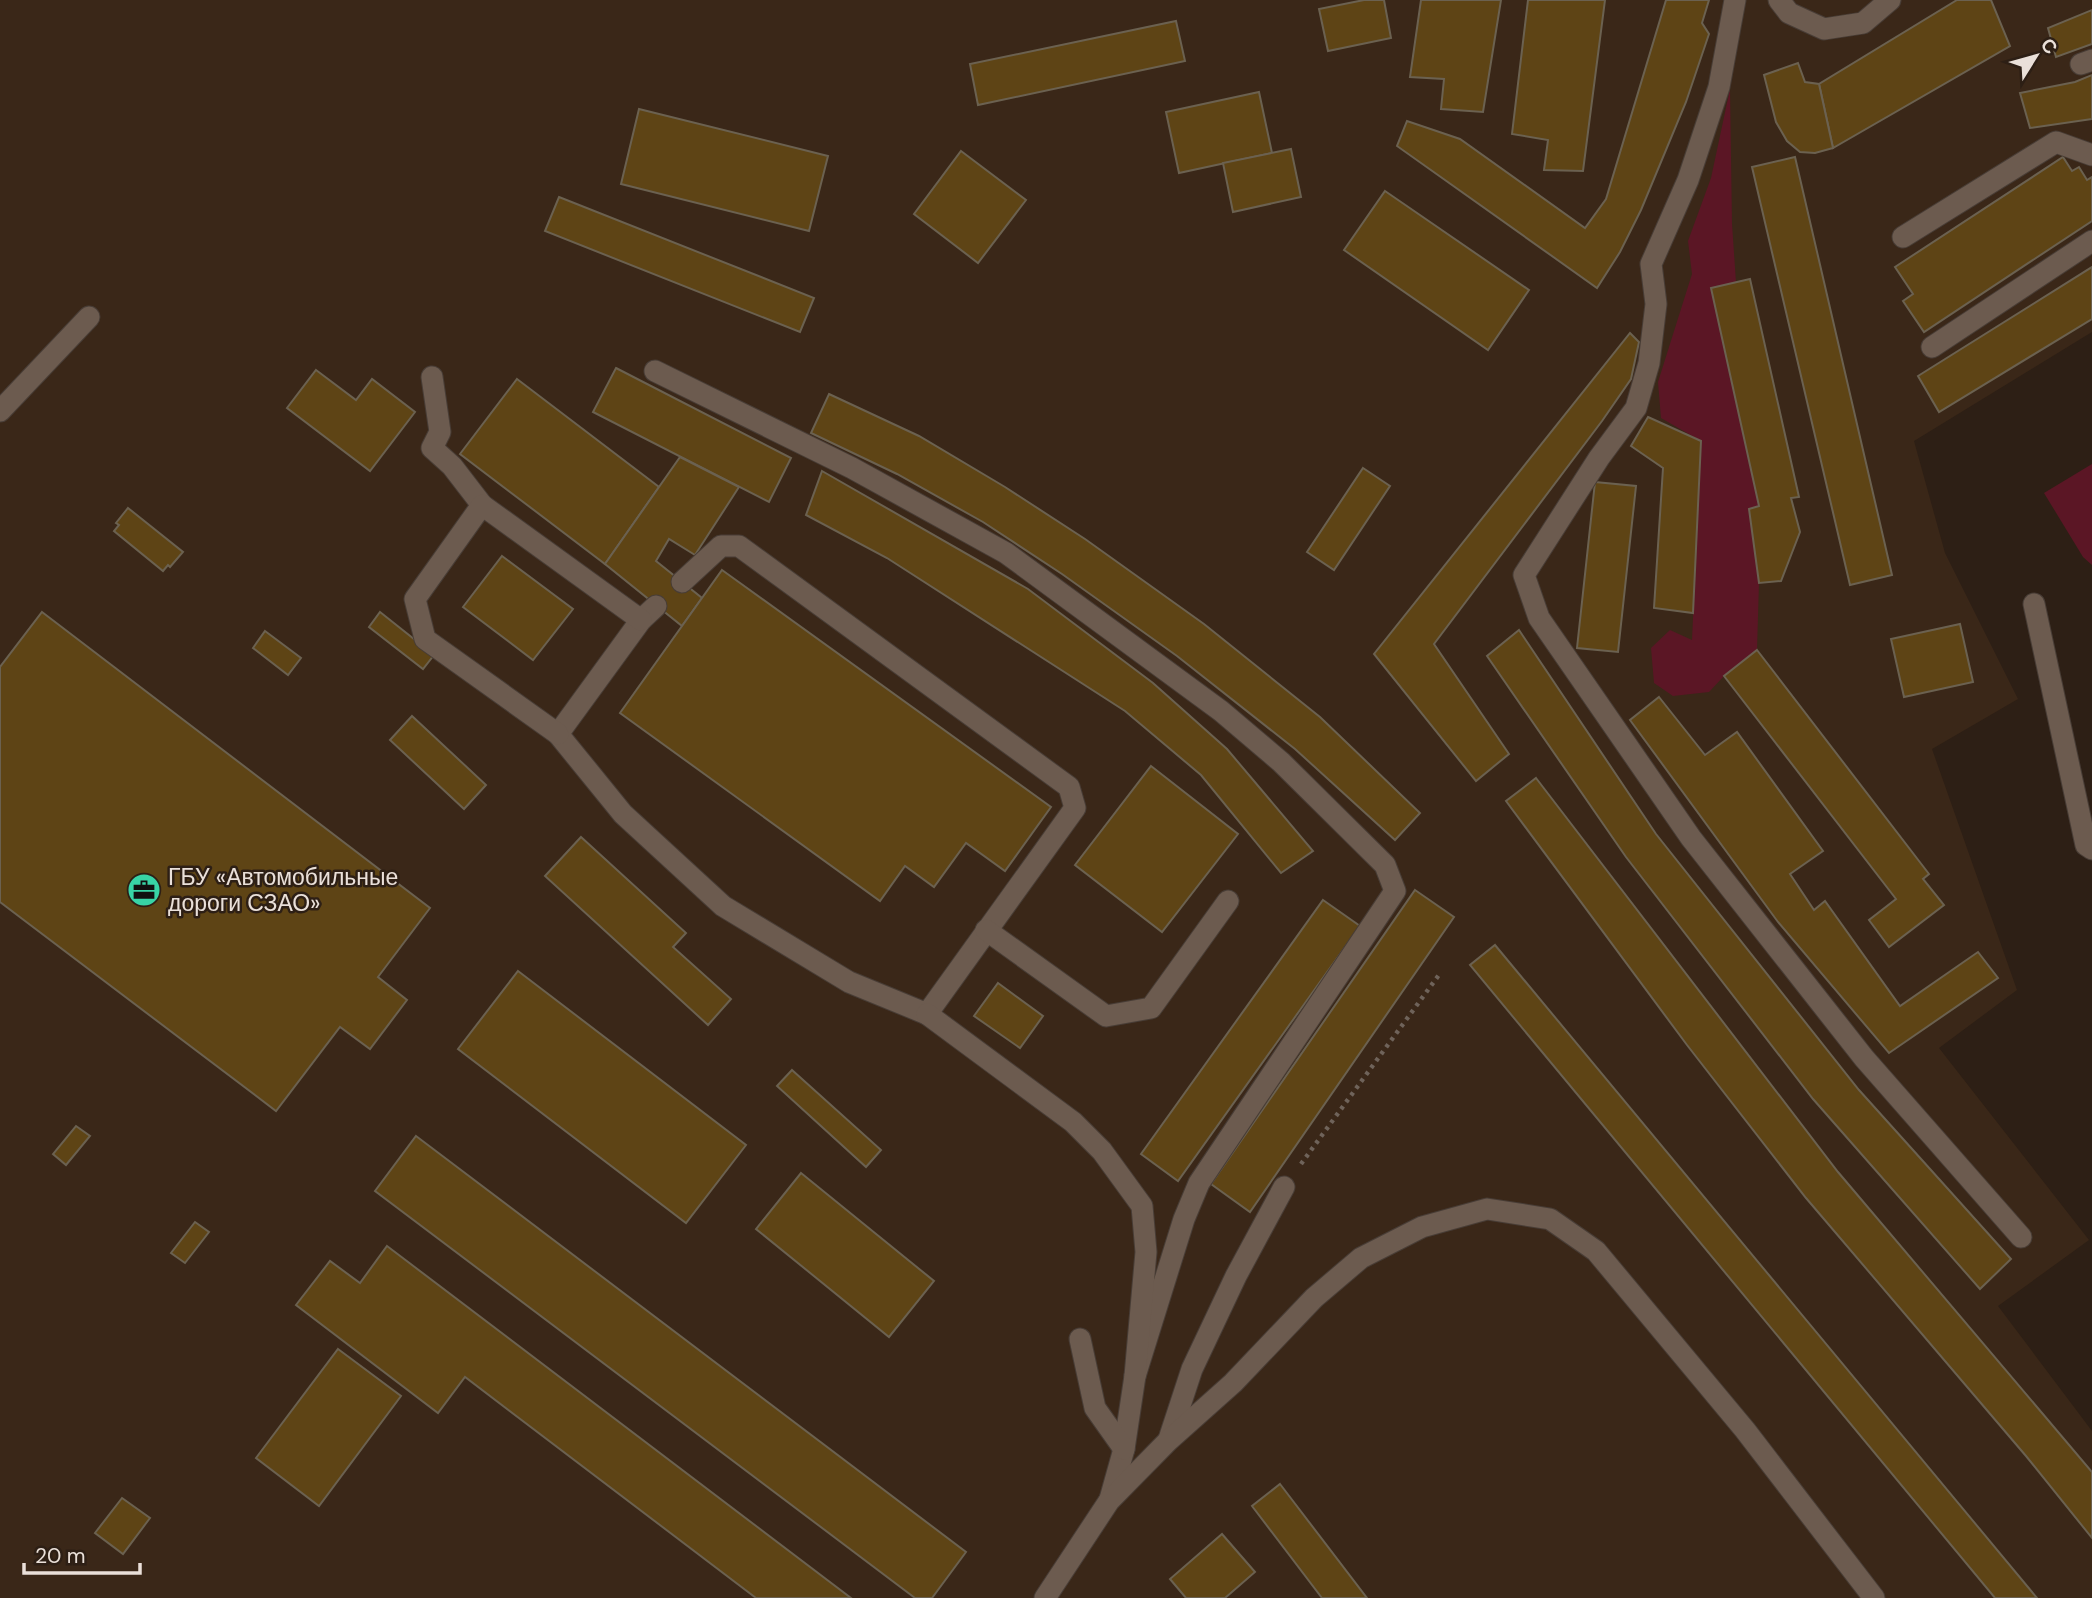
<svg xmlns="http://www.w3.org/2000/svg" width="2092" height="1598" font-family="'DM Sans',sans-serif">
  <rect width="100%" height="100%" fill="#2d1f15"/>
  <polygon fill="#3a2718" points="0,0 2092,0 2092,332 1914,441 1945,553 2018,699 1932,749 2017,990 1939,1048 2089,1240 1998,1306 2092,1431 2092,1598 0,1598"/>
  <g fill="#5b1625">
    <polygon points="1730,89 1732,224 1736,282 1711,288 1759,506 1749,509 1759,583 1757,650 1724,676 1709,692 1673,696 1654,683 1651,648 1670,630 1692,640 1701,441 1661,418 1658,382 1692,274 1688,241 1711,178"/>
    <polygon points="2092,464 2092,565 2083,557 2044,493"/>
  </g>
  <g fill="#5e4415" stroke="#6b6150" stroke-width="2">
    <polygon points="1364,0 1384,0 1391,38 1328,51 1319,9"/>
    <polygon points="1421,0 1501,0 1483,112 1441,109 1444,79 1410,77"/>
    <polygon points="1528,0 1605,0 1583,171 1544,170 1548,140 1512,134"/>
    <polygon points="1666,0 1709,0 1702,23 1709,34 1686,102 1641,210 1620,252 1597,288 1397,146 1407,121 1460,139 1585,228 1606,199"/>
    <polygon points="1957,0 1991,0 2010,46 1833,148 1819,84"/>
    <polygon points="2092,10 2092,44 2056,57 2048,28"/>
    <polygon points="1176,21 1185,61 978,105 970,64"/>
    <polygon points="1798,63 1805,82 1819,84 1833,148 1815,153 1800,152 1787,141 1776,122 1764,75"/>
    <polygon points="2092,75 2092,119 2030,128 2020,93 2075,82"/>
    <polygon points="1259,92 1272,153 1179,173 1166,112"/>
    <polygon points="639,109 828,156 809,231 621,184"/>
    <polygon points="1291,149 1301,197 1233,212 1223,163"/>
    <polygon points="961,151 1026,200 978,263 914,214"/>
    <polygon points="1795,157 1892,575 1850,585 1752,167"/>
    <polygon points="2063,157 2072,171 2079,167 2087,180 2092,177 2092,221 1924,332 1903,301 1913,294 1895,267"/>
    <polygon points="1385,191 1529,290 1488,350 1344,250"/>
    <polygon points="559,197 814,298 800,332 545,231"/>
    <polygon points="2092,267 2092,319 1939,412 1918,376"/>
    <polygon points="1750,279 1799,497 1791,498 1800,532 1781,581 1759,583 1749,509 1759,506 1711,288"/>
    <polygon points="1630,333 1639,342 1631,379 1602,421 1434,644 1509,754 1476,781 1374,654"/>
    <polygon points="616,368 791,458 769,502 593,412"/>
    <polygon points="316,370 356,400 372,379 415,412 370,471 287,408"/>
    <polygon points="517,379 659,487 605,564 460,454"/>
    <polygon points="829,394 919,436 1005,487 1085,539 1204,624 1320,717 1420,813 1395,840 1295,749 1177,656 1062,574 983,522 897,474 811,433"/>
    <polygon points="1648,417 1701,441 1693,613 1654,608 1663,468 1631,446"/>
    <polygon points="680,457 739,487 695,555 669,539 656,561 702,598 682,626 605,564"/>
    <polygon points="1363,468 1390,486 1334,570 1307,552"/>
    <polygon points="822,471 1028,589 1153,683 1227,749 1313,851 1281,873 1201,775 1125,711 887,558 806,515"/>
    <polygon points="1595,482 1636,486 1618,652 1577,648"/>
    <polygon points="128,508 183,552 170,567 168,565 163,571 114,531 119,525 116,523"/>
    <polygon points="502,556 573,609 533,660 463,607"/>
    <polygon points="722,570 1051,807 1005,871 966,843 934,887 905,866 880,901 620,713"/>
    <polygon points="42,612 430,908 378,977 407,1000 370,1049 340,1027 276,1111 0,902 0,667"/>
    <polygon points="380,612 434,655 423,669 369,627"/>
    <polygon points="1960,624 1973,682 1904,697 1891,639"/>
    <polygon points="1519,630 1656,834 1859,1090 2011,1259 1980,1289 1813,1099 1626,857 1487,656"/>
    <polygon points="265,631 301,658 288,675 253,648"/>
    <polygon points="1757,650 1929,874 1923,879 1944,905 1889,947 1869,920 1896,899 1724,676"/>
    <polygon points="1659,697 1705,755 1737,732 1823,851 1790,874 1814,910 1825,901 1900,1006 1978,952 1998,978 1889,1053 1778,922 1630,720"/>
    <polygon points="412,716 486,785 464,809 390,740"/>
    <polygon points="1151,766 1238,834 1162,932 1075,865"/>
    <polygon points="1536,778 1838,1172 2092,1472 2092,1538 2026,1456 1806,1198 1687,1045 1506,801"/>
    <polygon points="581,837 686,933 673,947 731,999 708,1025 545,876"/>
    <polygon points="1415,890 1454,917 1250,1212 1211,1184"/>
    <polygon points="1323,900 1360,926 1178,1181 1141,1154"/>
    <polygon points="1495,945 2037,1598 1995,1598 1470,965"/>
    <polygon points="518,971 746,1145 686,1223 458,1049"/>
    <polygon points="998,983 1043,1016 1020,1048 974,1016"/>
    <polygon points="792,1070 881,1150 866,1167 777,1086"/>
    <polygon points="76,1126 90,1136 66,1165 53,1154"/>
    <polygon points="416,1136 966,1552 932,1598 915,1598 375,1191"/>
    <polygon points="801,1173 934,1281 889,1337 756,1229"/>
    <polygon points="195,1222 209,1232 185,1263 171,1253"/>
    <polygon points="387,1246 851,1598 756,1598 465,1377 438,1413 296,1305 330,1261 360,1283"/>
    <polygon points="338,1349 401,1396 319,1506 256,1458"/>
    <polygon points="1280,1484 1367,1598 1322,1598 1252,1506"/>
    <polygon points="122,1498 150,1518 123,1554 95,1533"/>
    <polygon points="1222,1534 1255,1572 1225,1598 1186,1598 1170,1579"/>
  </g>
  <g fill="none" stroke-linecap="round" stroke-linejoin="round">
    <defs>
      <g id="minor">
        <polyline points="1735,0 1719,87 1688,180 1651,264 1656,304 1649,363 1636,408 1599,458 1524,575 1539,618 1691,838 1864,1058 2021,1237"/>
        <polyline points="1779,0 1789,13 1824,29 1863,23 1890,0"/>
        <polyline points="2081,64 2092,60"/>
        <polyline points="1903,237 2056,142 2092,155"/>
        <polyline points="1932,347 2092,241"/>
        <polyline points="655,371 852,468 1006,553 1221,711 1281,762 1385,865 1395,891 1199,1183 1184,1219 1135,1376"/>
        <polyline points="432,377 440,432 432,448 452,466 482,505"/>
        <polyline points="0,411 89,317"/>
        <polyline points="2034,604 2086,845 2092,849"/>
        <polyline points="656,606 641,620 558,734 623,814 723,906 849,982 927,1014 1075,808 1069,787 739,546 721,546 682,582"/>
        <polyline points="558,734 425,639 415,599 482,505 641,620"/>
        <polyline points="986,930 1106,1016 1151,1008 1228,901"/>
        <polyline points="927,1014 1073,1122 1102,1151 1142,1206 1146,1252 1135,1376 1124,1449 1110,1499"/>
        <polyline points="1080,1339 1095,1408 1124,1449"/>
        <polyline points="1169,1439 1192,1369 1236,1276 1284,1187"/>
        <polyline points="1045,1598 1109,1501 1168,1441 1233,1383 1314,1298 1361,1258 1422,1227 1487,1209 1550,1219 1596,1251 1745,1430 1874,1598"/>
      </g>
    </defs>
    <use href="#minor" stroke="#483d36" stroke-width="23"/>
    <polyline stroke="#6f635a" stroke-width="4.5" stroke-dasharray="3.5 5" stroke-linecap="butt" points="1301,1164 1441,972"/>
    <use href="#minor" stroke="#6c5b4f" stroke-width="21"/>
  </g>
  <defs>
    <symbol id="office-disc" viewBox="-11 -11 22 22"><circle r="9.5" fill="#38d4a6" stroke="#2d1f15"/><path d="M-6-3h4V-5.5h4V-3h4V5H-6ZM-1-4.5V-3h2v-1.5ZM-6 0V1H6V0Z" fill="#111"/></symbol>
  </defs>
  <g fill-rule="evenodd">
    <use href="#office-disc" x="125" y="871" width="38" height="38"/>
  </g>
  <g text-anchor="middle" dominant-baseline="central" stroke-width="5" stroke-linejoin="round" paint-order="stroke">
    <g font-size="23" fill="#eae0d9" stroke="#2d1f15" text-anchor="start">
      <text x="168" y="877">ГБУ «Автомобильные<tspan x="168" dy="26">дороги СЗАО»</tspan></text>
    </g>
  </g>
  <g transform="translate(2036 56) rotate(53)" stroke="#2d1f15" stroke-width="5" paint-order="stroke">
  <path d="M0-5L12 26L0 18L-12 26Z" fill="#eae0d9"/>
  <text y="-10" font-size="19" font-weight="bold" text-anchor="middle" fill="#eae0d9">С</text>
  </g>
  <path d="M24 1563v10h116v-10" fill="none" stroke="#eae0d9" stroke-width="3.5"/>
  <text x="35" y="1563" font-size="21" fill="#eae0d9" stroke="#2d1f15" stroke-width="5" paint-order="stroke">20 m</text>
</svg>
